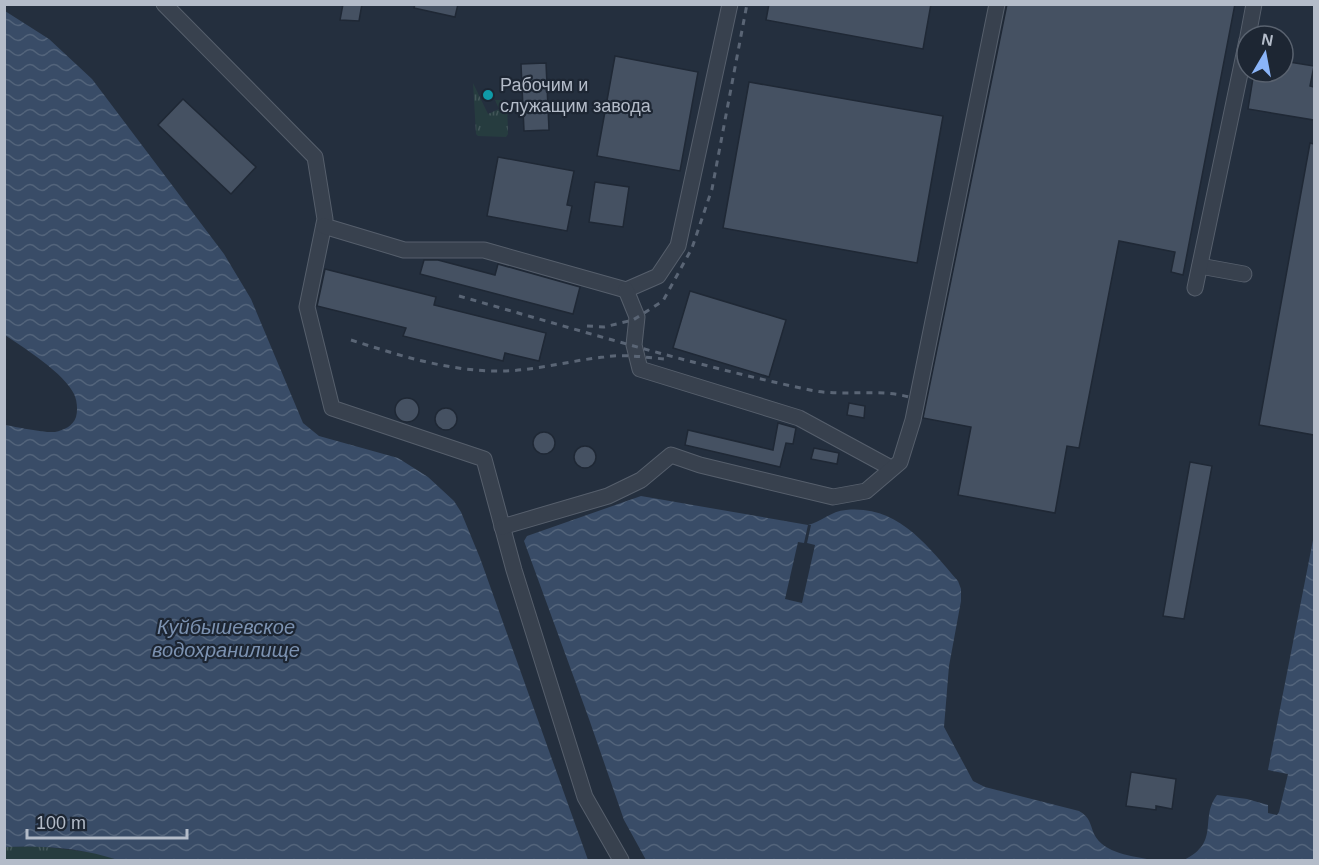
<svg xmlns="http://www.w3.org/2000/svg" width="1319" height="865" font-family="Arial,sans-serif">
  <defs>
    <pattern id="grass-tufts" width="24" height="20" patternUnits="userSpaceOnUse" patternTransform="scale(1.5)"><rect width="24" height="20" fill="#263c3f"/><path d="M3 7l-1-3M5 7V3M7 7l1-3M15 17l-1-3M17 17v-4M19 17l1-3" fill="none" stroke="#435659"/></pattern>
    <pattern id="water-waves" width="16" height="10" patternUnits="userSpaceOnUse" patternTransform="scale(1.5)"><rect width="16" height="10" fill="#394c67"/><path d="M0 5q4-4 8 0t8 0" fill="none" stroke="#53647b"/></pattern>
  </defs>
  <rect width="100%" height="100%" fill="#242f3e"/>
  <g fill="url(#grass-tufts)">
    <polygon points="473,83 488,114 499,109 495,100 507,100 508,134 506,137 478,136 476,134"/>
    <polygon points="37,846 97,853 118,860 5,860 4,847"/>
  </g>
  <g fill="url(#water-waves)">
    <path d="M5,11L49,39L92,79L224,254L251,299L303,423L319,436L398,458L428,477L454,501L461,512L480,558L588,860H118C82,848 43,845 5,847V425C17,427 44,433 55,432C64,430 73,426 76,417C78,410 77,400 74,394C65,374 23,347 5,335Z"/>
    <path d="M641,496L808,525C821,522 831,511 846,510C899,505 927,546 958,581L961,589V601L949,666L944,727L973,781L985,787L1079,811C1090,817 1090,824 1094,834C1104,854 1133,856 1152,860H646L624,820L589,719L524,541L527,536Z"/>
    <path d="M1314,535V860H1184C1221,842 1199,819 1217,795L1247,799L1268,805V813L1277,815L1279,812L1288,774L1268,770Z"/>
  </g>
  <polygon fill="#242f3e" points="808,525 811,525 807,543 815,545 802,603 785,599 798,542 804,543"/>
  <g fill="#455162" stroke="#1f2835" stroke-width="1.5">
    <polygon points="343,4 362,4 359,21 340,20"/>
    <polygon points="415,4 458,4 455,17 414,8"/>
    <polygon points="769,4 931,4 923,49 766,20"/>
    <polygon points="1007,4 1235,4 1183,275 1171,272 1175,252 1119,241 1079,448 1067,446 1055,513 958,495 971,427 923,418"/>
    <polygon points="615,56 698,72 680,171 597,156"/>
    <polygon points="1283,61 1314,66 1310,86 1314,87 1314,120 1248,109 1254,72 1283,72"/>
    <polygon points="546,63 549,130 524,131 521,64"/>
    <polygon points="749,82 943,116 917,263 723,228"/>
    <polygon points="183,99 256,167 231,194 158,125"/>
    <polygon points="1310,143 1314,144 1314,435 1259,425"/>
    <polygon points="498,157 574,171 567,205 572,206 567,231 487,216"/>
    <polygon points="595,182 629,187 623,227 589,222"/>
    <polygon points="424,260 438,260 495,275 498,264 580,287 573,314 420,274"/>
    <polygon points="325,269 436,297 434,305 546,333 539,361 505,353 503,361 403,336 406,328 317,306"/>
    <polygon points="690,291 786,320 769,377 673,348"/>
    <circle cx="407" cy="410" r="12"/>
    <polygon points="849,403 865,406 864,418 847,415"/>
    <circle cx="446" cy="419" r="11"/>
    <polygon points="778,423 796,428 793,444 786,443 780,467 685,445 688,430 773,450"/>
    <circle cx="544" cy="443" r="11"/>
    <circle cx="585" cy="457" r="11"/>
    <polygon points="814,448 839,453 837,464 811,459"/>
    <polygon points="1190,462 1212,466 1184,619 1163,616"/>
    <polygon points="1131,772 1176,779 1172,809 1156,806 1156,810 1126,806"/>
  </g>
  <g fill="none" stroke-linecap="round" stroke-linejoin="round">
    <defs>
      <g id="minor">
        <polyline points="164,4 315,157 325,219 307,307 332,408 484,459 514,570 585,797 621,860"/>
        <polyline points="1248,36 1254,4"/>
        <polyline points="324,226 404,250 484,250 626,290 658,276 678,246 730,4"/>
        <polyline points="1200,266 1244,274"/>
        <polyline points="1195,288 1247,40"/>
        <polyline points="626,290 637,317 634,345 640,369 799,418 891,468"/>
        <polyline points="502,527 608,496 641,480 671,455 700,465 833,497 866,491 900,462 913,420 997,4"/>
      </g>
    </defs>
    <use href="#minor" stroke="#565f6c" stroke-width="17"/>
    <use href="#minor" stroke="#38414e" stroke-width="15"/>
    <g stroke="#5a6575" stroke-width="3" stroke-dasharray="6 6" stroke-linecap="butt">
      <path d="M459,296C575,329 692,365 810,390C843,397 877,388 909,397"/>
      <polyline points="587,326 604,327 633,320 663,301 692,248 712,189 747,4"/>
      <path d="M351,340C398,355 444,370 494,371C531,372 567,361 604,357C623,354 644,357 664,359"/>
    </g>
  </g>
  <circle fill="#0f9aa8" stroke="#1d2633" stroke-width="2" cx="488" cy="95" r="6"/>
  <g text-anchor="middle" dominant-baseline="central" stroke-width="4.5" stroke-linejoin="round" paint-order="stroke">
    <g font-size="18" fill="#b4bcc9" stroke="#1d2633" text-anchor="start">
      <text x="500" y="85">Рабочим и<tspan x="500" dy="21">служащим завода</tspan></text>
    </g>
    <g font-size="20" font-style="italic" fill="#7c92b1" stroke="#1d2633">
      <text x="226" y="627">Куйбышевское<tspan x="226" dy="23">водохранилище</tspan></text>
    </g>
  </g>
  <rect width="1319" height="865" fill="none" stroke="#b4bcc9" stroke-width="12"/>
  <g transform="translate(1265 54) rotate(10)"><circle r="28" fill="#1d2633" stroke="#59626f" stroke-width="1.5"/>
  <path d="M0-4.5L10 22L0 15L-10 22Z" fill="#8ab4f8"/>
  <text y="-9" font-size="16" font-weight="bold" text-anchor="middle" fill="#b4bcc9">N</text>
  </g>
  <path d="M27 829v9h160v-9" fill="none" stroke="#b4bcc9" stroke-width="3"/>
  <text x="36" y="829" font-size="18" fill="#b4bcc9" stroke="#1d2633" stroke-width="4.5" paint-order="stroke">100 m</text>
</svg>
